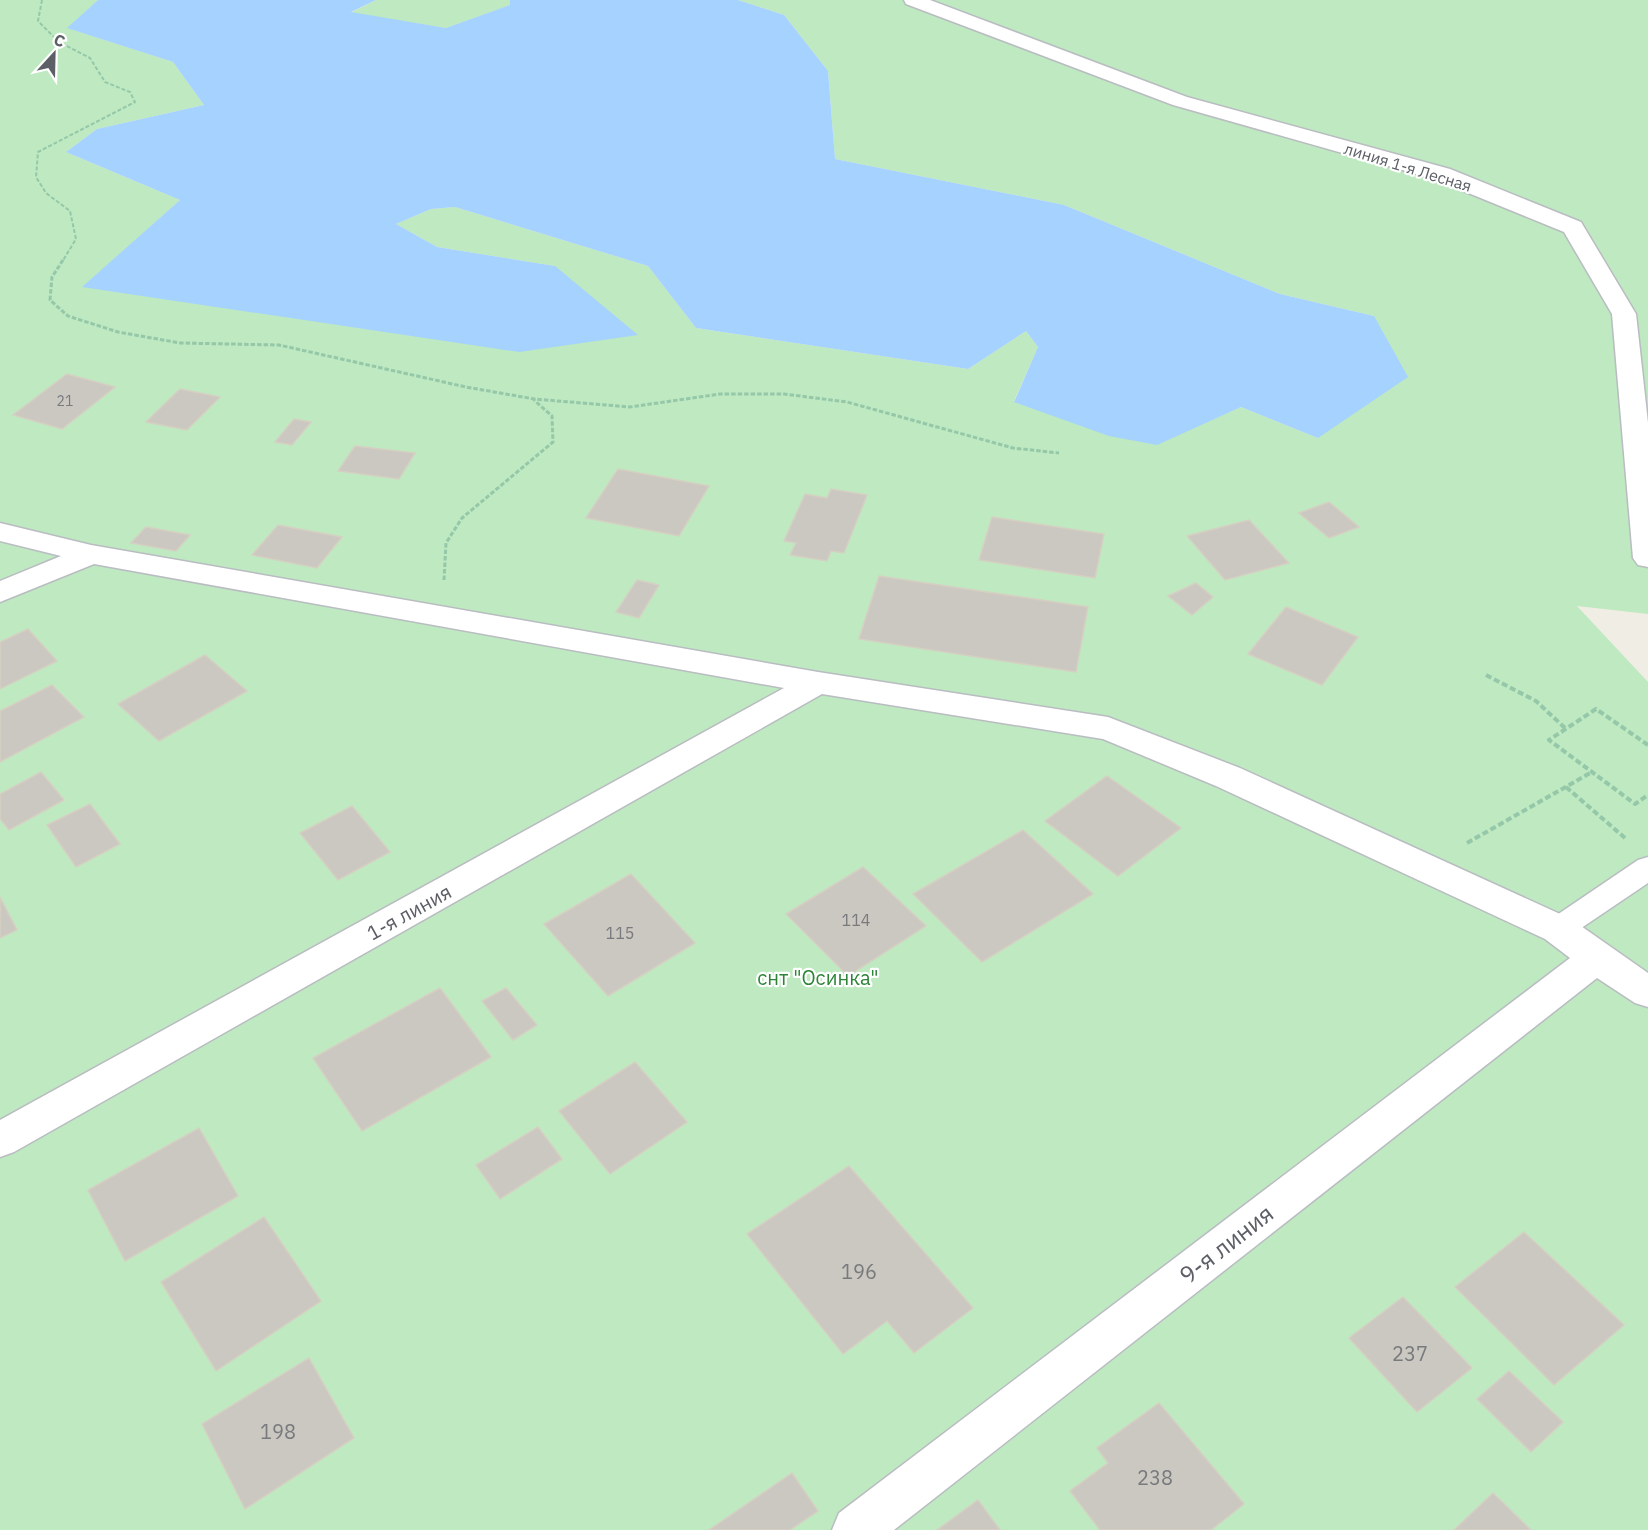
<svg xmlns="http://www.w3.org/2000/svg" width="1648" height="1530" font-family="'IBM Plex Sans',sans-serif">
  <rect width="100%" height="100%" fill="#f0eee4"/>
  <g fill="#bee9c1">
    <polygon points="0,0 98,0 68,28 173,62 204,105 97,129 66,152 180,200 83,287 555,266 437,247 396,224 431,209 455,207 648,266 696,328 968,369 1026,331 1038,347 1014,401 1209,421 1241,407 1318,438 1374,316 1280,294 1064,205 835,159 828,71 784,15 738,0 1648,0 1648,614 1577,606 1648,682 1648,1530 0,1530"/>
    <polygon points="376,0 510,0 511,5 446,28 350,13"/>
  </g>
  <polygon fill="#a5d2ff" points="98,0 376,0 351,12 446,28 510,5 510,0 738,0 784,15 828,71 835,159 1064,205 1280,294 1374,316 1408,377 1318,438 1241,407 1157,445 1109,436 1014,402 1038,347 1026,331 968,369 696,328 648,266 455,207 431,209 396,224 437,247 555,266 638,335 519,352 82,287 180,200 66,152 97,129 204,105 173,62 67,28"/>
  <g fill="#cbc8c1" stroke="#d5d0c2" stroke-width="1.5">
    <polygon points="67,374 115,387 62,429 13,415"/>
    <polygon points="180,389 220,397 187,430 146,422"/>
    <polygon points="294,419 311,422 292,445 275,442"/>
    <polygon points="355,446 415,453 399,479 338,471"/>
    <polygon points="618,469 709,486 679,536 586,518"/>
    <polygon points="831,489 867,495 844,553 831,551 827,561 790,555 796,543 784,541 805,494 827,498"/>
    <polygon points="1329,502 1359,527 1329,538 1299,513"/>
    <polygon points="992,517 1104,534 1095,578 979,560"/>
    <polygon points="1249,520 1289,563 1225,580 1187,536"/>
    <polygon points="278,525 342,537 317,568 252,555"/>
    <polygon points="146,527 190,535 176,551 131,543"/>
    <polygon points="879,576 1088,607 1076,672 859,639"/>
    <polygon points="637,580 659,585 639,618 616,612"/>
    <polygon points="1196,583 1213,597 1192,615 1168,596"/>
    <polygon points="1286,607 1358,637 1322,685 1248,654"/>
    <polygon points="28,629 57,661 0,689 0,642"/>
    <polygon points="205,655 247,691 159,741 118,704"/>
    <polygon points="52,685 84,717 0,762 0,711"/>
    <polygon points="41,772 64,800 9,830 0,819 0,794"/>
    <polygon points="1107,776 1181,828 1118,876 1045,821"/>
    <polygon points="90,804 120,844 76,867 47,825"/>
    <polygon points="352,806 390,852 338,880 300,833"/>
    <polygon points="1023,830 1093,894 982,962 913,894"/>
    <polygon points="863,867 926,926 848,976 786,914"/>
    <polygon points="631,874 695,943 608,996 544,924"/>
    <polygon points="0,897 17,930 0,938"/>
    <polygon points="440,988 491,1057 362,1131 313,1058"/>
    <polygon points="506,988 537,1025 513,1040 482,1001"/>
    <polygon points="635,1062 687,1122 610,1174 559,1111"/>
    <polygon points="538,1127 562,1159 500,1199 476,1165"/>
    <polygon points="199,1128 238,1196 125,1261 88,1190"/>
    <polygon points="849,1166 973,1308 914,1353 887,1321 843,1354 747,1234"/>
    <polygon points="264,1217 321,1301 216,1371 161,1282"/>
    <polygon points="1524,1232 1624,1325 1554,1385 1455,1287"/>
    <polygon points="1403,1297 1472,1368 1417,1412 1349,1338"/>
    <polygon points="309,1358 354,1438 245,1509 202,1424"/>
    <polygon points="1509,1371 1563,1422 1531,1452 1477,1399"/>
    <polygon points="1159,1403 1244,1504 1211,1530 1100,1530 1070,1491 1108,1463 1097,1448"/>
    <polygon points="792,1473 818,1511 790,1530 709,1530"/>
    <polygon points="1493,1493 1531,1530 1454,1530"/>
    <polygon points="978,1500 1000,1530 937,1530"/>
  </g>
  <g fill="none" stroke-linecap="round" stroke-linejoin="round">
    <defs>
      <polygon id="service" points="1648,857 1648,883 1568,937 1558,941 1548,937 1543,929 1548,921 1638,860"/>
      <g id="minor">
        <polygon points="904,0 930,0 1187,97 1450,169 1581,222 1636,314 1648,423 1648,567 1638,565 1633,558 1612,314 1564,232 1434,179 1173,105 906,4"/>
        <polygon points="0,523 91,545 818,672 1108,717 1240,768 1571,919 1648,973 1648,1007 1635,1003 1597,978 894,1530 832,1530 839,1513 1570,958 1545,939 1216,786 1103,739 822,694 14,1152 0,1157 0,1120 784,688 94,564 0,602 0,581 61,556 0,541"/>
      </g>
    </defs>
    <use href="#service" stroke="#b9bcc1" stroke-width="3"/>
    <use href="#minor" stroke="#b9bcc1" stroke-width="3"/>
    <polyline stroke="#95c8a8" stroke-width="2" stroke-dasharray="4 2" stroke-linecap="butt" points="42,0 38,21 59,42 90,58 105,82 130,92 135,102 38,152 36,177 46,193 70,211 76,239 62,262"/>
    <g stroke="#95c8a8" stroke-width="3" stroke-dasharray="4.5 2" stroke-linecap="butt">
      <polyline points="63,260 52,277 50,300 68,316 118,332 180,343 279,345 466,387 534,399 630,407 720,394 784,394 847,402 1013,448 1059,453"/>
      <polyline points="444,580 446,543 462,518 553,442 552,416 534,400"/>
    </g>
    <g stroke="#95c8a8" stroke-width="4" stroke-dasharray="6 3" stroke-linecap="butt">
      <polyline points="1486,675 1536,701 1566,729"/>
      <polyline points="1648,745 1596,709 1549,740 1635,804 1648,795"/>
      <polyline points="1566,787 1625,838"/>
      <polyline points="1467,843 1592,772"/>
    </g>
    <use href="#service" fill="#fff" fill-rule="evenodd"/>
    <use href="#minor" fill="#fff" fill-rule="evenodd"/>
  </g>
  <g text-anchor="middle" dominant-baseline="central" stroke-width="4.5" stroke-linejoin="round" paint-order="stroke">
    <g font-size="14" fill="#787a7d">
      <text x="65" y="401">21</text>
    </g>
    <g font-size="16" fill="#5c6066" stroke="#fff">
      <text transform="translate(1408 167) rotate(17)">линия 1-я Лесная</text>
    </g>
    <g font-size="16" fill="#787a7d">
      <text x="856" y="920">114</text>
      <text x="620" y="933">115</text>
    </g>
    <g font-size="20" fill="#5c6066" stroke="#fff">
      <text transform="translate(409 912) rotate(-29)">1-я линия</text>
    </g>
    <g font-size="20" fill="#2d8437" stroke="#fff">
      <text x="818" y="977">снт "Осинка"</text>
    </g>
    <g font-size="20" fill="#787a7d">
      <text x="859" y="1271">196</text>
      <text x="1410" y="1353">237</text>
      <text x="278" y="1431">198</text>
      <text x="1155" y="1477">238</text>
    </g>
    <g font-size="24" fill="#5c6066" stroke="#fff">
      <text transform="translate(1226 1244) rotate(-38)">9-я линия</text>
    </g>
  </g>
  <g transform="translate(54 54) rotate(22)" stroke="#ffffff" stroke-width="4.5" paint-order="stroke">
  <path d="M0-4.5L10 22L0 15L-10 22Z" fill="#5c6066"/>
  <text y="-9" font-size="16" font-weight="bold" text-anchor="middle" fill="#5c6066">С</text>
  </g>
</svg>
